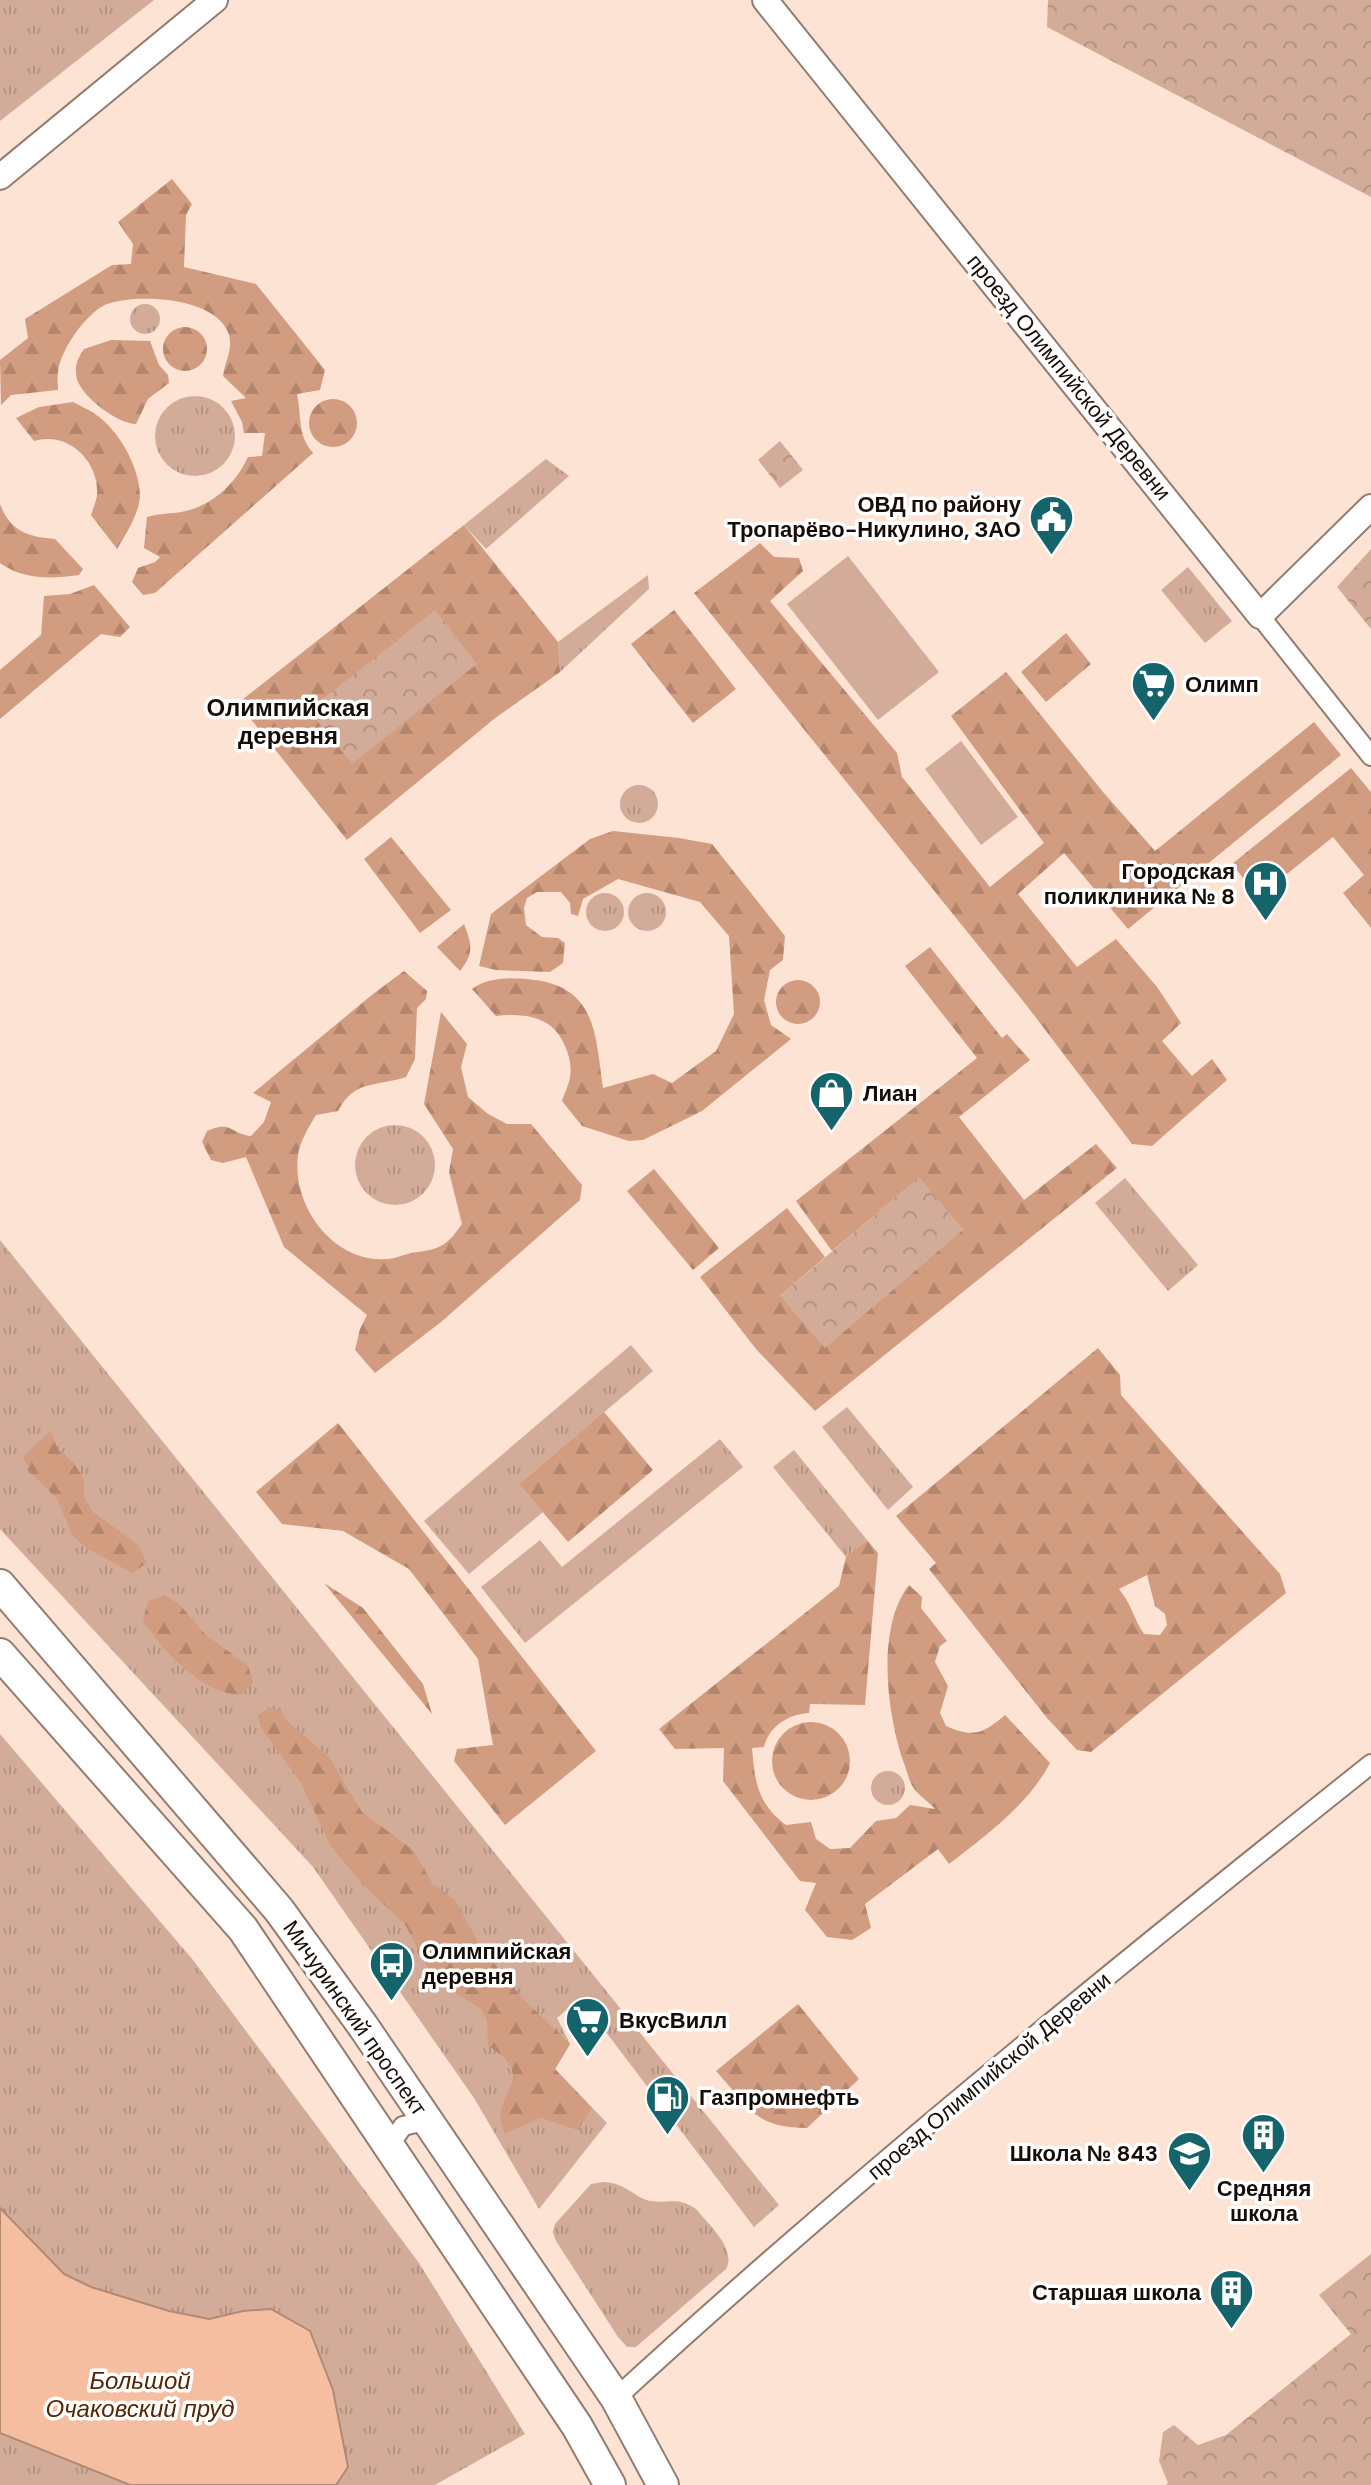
<svg xmlns="http://www.w3.org/2000/svg" width="1371" height="2485" font-family="'DM Sans',sans-serif">
  <defs>
    <pattern id="grass-tufts" width="24" height="20" patternUnits="userSpaceOnUse" patternTransform="scale(2)"><rect width="24" height="20" fill="#d2ac98"/><path d="M3 7l-1-3M5 7V3M7 7l1-3M15 17l-1-3M17 17v-4M19 17l1-3" fill="none" stroke="#b49382"/></pattern>
    <pattern id="forest-firs" width="22" height="20" patternUnits="userSpaceOnUse" patternTransform="scale(2)"><rect width="22" height="20" fill="#d19c7f"/><path d="M5 1l3.5 6h-7zM16 11l3.5 6h-7z" fill="#b3856c"/></pattern>
    <pattern id="park-crowns" width="20" height="18" patternUnits="userSpaceOnUse" patternTransform="scale(2)"><rect width="20" height="18" fill="#d2ac98"/><path d="M2 6a3 3 0 1 1 6 0M12 15a3 3 0 1 1 6 0" fill="none" stroke="#b49382"/></pattern>
  </defs>
  <rect width="100%" height="100%" fill="#fde3d4"/>
  <g fill="url(#grass-tufts)">
    <polygon points="0,0 154,0 0,121"/>
    <circle cx="145" cy="319" r="15"/>
    <circle cx="195" cy="436" r="40"/>
    <polygon points="546,459 569,476 486,549 464,525"/>
    <polygon points="1188,567 1232,621 1205,643 1161,590"/>
    <polygon points="648,575 649,589 560,672 558,642"/>
    <circle cx="639" cy="804" r="19"/>
    <circle cx="605" cy="912" r="19"/>
    <circle cx="647" cy="912" r="19"/>
    <circle cx="395" cy="1165" r="40"/>
    <polygon points="1125,1178 1198,1265 1168,1291 1095,1203"/>
    <polygon points="0,1240 779,2205 754,2227 580,1998 557,2018 570,2044 555,2069 607,2123 539,2209 474,2098 313,1867 0,1529"/>
    <polygon points="631,1345 653,1371 519,1484 543,1512 469,1574 424,1521"/>
    <polygon points="847,1407 913,1487 888,1510 822,1427"/>
    <polygon points="720,1439 743,1467 525,1643 481,1587 540,1540 562,1567"/>
    <polygon points="794,1450 867,1540 846,1557 773,1467"/>
    <polygon points="0,1734 193,1960 419,2263 525,2434 435,2485 336,2485 348,2467 243,2311 209,2319 169,2311 91,2287 64,2274 0,2208"/>
    <circle cx="888" cy="1788" r="17"/>
    <path d="M603,2182C628,2183 635,2199 651,2201C671,2204 676,2196 696,2209C708,2224 737,2249 726,2269L636,2347H627L618,2337L556,2241L553,2232L555,2224L591,2184Z"/>
    <polygon points="0,2433 130,2485 0,2485"/>
  </g>
  <g fill="url(#forest-firs)" fill-rule="evenodd">
    <path d="M172,179L192,204L186,215L184,267L256,284L325,370L320,390L297,394C302,418 297,434 313,453L155,593L143,595L132,582L138,568L155,562L160,557L144,548L147,517C160,513 173,514 186,511C214,504 236,483 248,457L262,456L265,433H244L242,422L231,401L246,398L223,376C225,361 233,350 229,335C218,297 138,293 107,304C87,312 60,350 58,372C57,378 58,384 58,390L11,395L1,405L0,360L28,338L25,319L112,265L131,264L133,244L118,222Z"/>
    <circle cx="185" cy="349" r="22"/>
    <path d="M111,340L150,341L159,365L168,375L169,383L148,399L136,424C118,424 82,397 77,379C74,367 77,359 84,349Z"/>
    <circle cx="333" cy="423" r="24"/>
    <path d="M73,402C80,406 88,409 95,414C119,430 140,468 140,496C139,514 126,534 117,549L91,515C94,506 98,498 97,489C96,458 66,431 34,441L16,418L39,407Z"/>
    <path d="M0,504C10,531 28,537 55,539L83,569L79,575C51,579 24,580 0,563Z"/>
    <polygon points="464,525 558,642 560,672 494,719 347,840 238,703"/>
    <polygon points="760,543 774,557 799,558 803,571 770,601 897,753 902,777 990,887 1044,843 951,716 1006,672 1103,792 1155,851 1314,722 1341,755 1128,929 1064,853 1018,894 1077,967 1116,939 1157,987 1181,1023 1162,1041 1192,1076 1212,1059 1227,1080 1152,1146 1132,1144 1027,1006 694,593"/>
    <polygon points="94,585 130,627 120,637 101,634 0,719 0,670 41,635 44,596 70,594"/>
    <polygon points="674,610 736,689 693,723 631,644"/>
    <polygon points="1066,633 1091,664 1046,702 1021,672"/>
    <polygon points="1351,768 1371,792 1371,928 1343,893 1364,875 1333,837 1258,897 1232,864"/>
    <path d="M613,831L679,838L712,844L785,936L783,960L770,970L764,1000L771,1025L791,1039L702,1111L643,1140L629,1141L582,1126L562,1101C564,1094 569,1085 570,1077C572,1067 569,1055 565,1046C553,1016 525,1013 496,1016L472,989C486,978 508,977 526,979C597,984 595,1033 603,1088L653,1074L672,1083L716,1051L734,1014L729,936L700,902L618,879L583,899L578,916L571,914L570,903L561,892H537L527,898L524,908L526,925L542,937L558,938L565,943L563,963L550,972L496,970L479,966L491,914L590,839Z"/>
    <polygon points="391,837 451,910 420,933 364,859"/>
    <path d="M464,924C472,945 474,953 460,971L437,947Z"/>
    <polygon points="930,947 1002,1038 1007,1034 1030,1060 959,1117 1024,1200 1096,1144 1117,1168 815,1411 756,1349 700,1277 787,1208 825,1257 780,1296 963,1230 919,1178 832,1251 796,1201 977,1058 905,966"/>
    <path d="M404,971L427,991L426,999L417,1008L415,1059L406,1077C376,1087 355,1079 338,1111L316,1115C309,1127 300,1141 298,1155C292,1202 327,1254 375,1259C395,1261 402,1254 417,1252C442,1249 448,1244 462,1224L449,1172L453,1149L424,1104L441,1012L467,1044L461,1067L468,1097L488,1114L507,1124H531L582,1185L580,1200L441,1322L375,1373L355,1350L360,1329L367,1315L284,1247L246,1157L223,1163L211,1160L202,1142L207,1131C232,1120 229,1133 251,1136L264,1122L271,1102L253,1093L373,994Z"/>
    <circle cx="798" cy="1002" r="22"/>
    <polygon points="654,1169 719,1248 693,1270 627,1191"/>
    <path d="M1098,1348L1120,1375L1121,1395L1280,1574L1286,1593L1091,1752L1077,1750L1047,1718L929,1569L936,1563L896,1516ZM1147,1575L1155,1606L1165,1614L1167,1625L1160,1635L1144,1634C1134,1620 1131,1603 1119,1589Z"/>
    <polygon points="604,1412 653,1470 568,1542 519,1484"/>
    <polygon points="338,1423 596,1751 505,1825 454,1761 457,1749 493,1745 478,1659 409,1569 343,1531 282,1524 256,1492"/>
    <polygon points="50,1431 59,1450 73,1462 84,1479 84,1497 93,1512 138,1545 147,1563 132,1573 85,1547 72,1535 57,1499 31,1473 23,1457"/>
    <path d="M867,1540L878,1553L865,1705L810,1704L809,1713C789,1714 769,1726 764,1747L752,1748C755,1782 757,1803 786,1825L811,1822L816,1839L830,1849L850,1848L876,1821L896,1818L910,1805L935,1809C929,1802 918,1795 913,1787C908,1779 906,1767 902,1758C887,1711 876,1628 909,1585L922,1597L921,1608L947,1641L940,1646L935,1662L948,1686L940,1713L946,1726C973,1738 983,1734 1005,1715L1050,1763C1029,1804 985,1836 949,1864L938,1849L865,1904L871,1928L852,1940L827,1937L805,1910L816,1883L800,1881L723,1781L724,1748L675,1749L659,1729L839,1586L846,1557Z"/>
    <polygon points="324,1583 363,1608 423,1684 432,1714"/>
    <path d="M165,1595L180,1605L205,1634L248,1666L253,1682L241,1695C203,1694 162,1651 143,1620L148,1601Z"/>
    <path d="M269,1708L281,1710L287,1721L329,1757L362,1812L413,1850L433,1885L455,1900L481,1947L522,1998L570,2044L555,2069L592,2108L578,2130L541,2118L505,2133C488,2101 527,2086 507,2061C502,2055 494,2050 488,2045L487,2019L480,2008L435,1981L405,1924L364,1886L330,1845L301,1783L261,1728L258,1715Z"/>
    <circle cx="811" cy="1761" r="39"/>
    <path d="M798,2004L859,2079L807,2128C754,2128 749,2107 716,2071Z"/>
  </g>
  <g fill="url(#park-crowns)">
    <polygon points="1048,0 1371,0 1371,197 1047,27"/>
    <polygon points="780,441 803,470 780,488 758,460"/>
    <polygon points="1371,549 1371,629 1337,587"/>
    <polygon points="435,610 477,664 352,764 309,710"/>
    <polygon points="919,1177 963,1230 825,1348 780,1296"/>
    <polygon points="1371,2254 1371,2485 1166,2485 1168,2483 1159,2461 1163,2432 1174,2425 1198,2445 1226,2435 1351,2334 1319,2295"/>
  </g>
  <g fill="#d2ac98">
    <polygon points="848,556 939,672 878,720 787,604"/>
    <polygon points="961,741 1018,817 981,845 925,769"/>
  </g>
  <polygon fill="#f5bea0" stroke="#b28973" stroke-width="2" points="0,2208 64,2274 91,2287 169,2311 209,2319 243,2311 271,2309 310,2331 333,2390 348,2467 336,2485 130,2485 0,2433"/>
  <g fill="none" stroke-linecap="round" stroke-linejoin="round">
    <defs>
      <g id="minor">
        <polyline points="1260,616 1371,756"/>
        <polyline points="395,2152 393,2140 403,2126 420,2122 432,2129"/>
        <path d="M616,2398C858,2176 1114,1969 1371,1764"/>
      </g>
      <g id="tertiary">
        <polyline points="765,0 1260,616 1371,507"/>
        <polyline points="0,177 215,0"/>
      </g>
      <g id="primary">
        <polyline points="0,1585 279,1910 363,2026 616,2398 663,2485"/>
        <polyline points="0,1654 243,1929 577,2426 610,2485"/>
      </g>
    </defs>
    <use href="#minor" stroke="#937b6f" stroke-width="22"/>
    <use href="#tertiary" stroke="#937b6f" stroke-width="28"/>
    <use href="#primary" stroke="#937b6f" stroke-width="34"/>
    <use href="#minor" stroke="#fff" stroke-width="18"/>
    <use href="#tertiary" stroke="#fff" stroke-width="24"/>
    <use href="#primary" stroke="#fff" stroke-width="30"/>
  </g>
  <defs>
    <symbol id="civic-pin" viewBox="-11 -11 22 30"><path d="M0 17L-7.5 6A9.5 9.5 0 1 1 7.5 6Z" fill="#16646b" stroke="#fff"/><path d="M-.6-6.5H3V-4.5H.6V-3L4-1V1h2V6H-6V1h2V-1L-.6-3ZM-1.2 2.5V6h2.4V2.5Z" fill="#fff"/></symbol>
    <symbol id="supermarket-pin" viewBox="-11 -11 22 30"><path d="M0 17L-7.5 6A9.5 9.5 0 1 1 7.5 6Z" fill="#16646b" stroke="#fff"/><path d="M-6-5.5h2.5l.6 2H6L4.5 2H-2.5L-4.4-4H-6ZM-1.5 3.2a1.3 1.3 0 1 0 .1 0ZM3 3.2a1.3 1.3 0 1 0 .1 0Z" fill="#fff"/></symbol>
    <symbol id="hospital-pin" viewBox="-11 -11 22 30"><path d="M0 17L-7.5 6A9.5 9.5 0 1 1 7.5 6Z" fill="#16646b" stroke="#fff"/><path d="M-5-5h3v3.5h4V-5h3V5h-3V1.5h-4V5h-3Z" fill="#fff"/></symbol>
    <symbol id="shop-pin" viewBox="-11 -11 22 30"><path d="M0 17L-7.5 6A9.5 9.5 0 1 1 7.5 6Z" fill="#16646b" stroke="#fff"/><path d="M-5-2.5h2.3a2.7 3.5 0 0 1 5.4 0H5L5.5 6h-11ZM-1.5-2.5h3a1.5 2.3 0 0 0-3 0Z" fill="#fff"/></symbol>
    <symbol id="bus-pin" viewBox="-11 -11 22 30"><path d="M0 17L-7.5 6A9.5 9.5 0 1 1 7.5 6Z" fill="#16646b" stroke="#fff"/><path d="M-5-6H5V4H4V6H2V4H-2V6H-4V4H-5ZM-3.5-4V0h7V-4ZM-3.5 1.2v1.5H-2V1.2ZM2 1.2v1.5H3.5V1.2Z" fill="#fff"/></symbol>
    <symbol id="fuel-pin" viewBox="-11 -11 22 30"><path d="M0 17L-7.5 6A9.5 9.5 0 1 1 7.5 6Z" fill="#16646b" stroke="#fff"/><path d="M-5.5-6h7V0h2V4h1.3V-2.5L3-4.5l.8-.8L6-3V5H2.5V1h-1V6h-7ZM-4.2-4.7v3.2H.2V-4.7Z" fill="#fff"/></symbol>
    <symbol id="building-pin" viewBox="-11 -11 22 30"><path d="M0 17L-7.5 6A9.5 9.5 0 1 1 7.5 6Z" fill="#16646b" stroke="#fff"/><path d="M-4-6H4V6H1V3H-1V6H-4ZM-2.5-4.3h1.7v1.8h-1.7ZM.8-4.3h1.7v1.8H.8ZM-2.5-1h1.7V.8h-1.7ZM.8-1h1.7V.8H.8Z" fill="#fff"/></symbol>
    <symbol id="school-pin" viewBox="-11 -11 22 30"><path d="M0 17L-7.5 6A9.5 9.5 0 1 1 7.5 6Z" fill="#16646b" stroke="#fff"/><path d="M0-5L7-2L0 1L-7-2ZM-4 1L0 2.5L4 1V4Q0 6-4 4Z" fill="#fff"/></symbol>
  </defs>
  <g fill-rule="evenodd">
    <use href="#civic-pin" x="1026" y="492" width="51" height="69"/>
    <use href="#supermarket-pin" x="1128" y="658" width="51" height="69"/>
    <use href="#hospital-pin" x="1240" y="858" width="51" height="69"/>
    <use href="#shop-pin" x="806" y="1068" width="51" height="69"/>
    <use href="#bus-pin" x="366" y="1938" width="51" height="69"/>
    <use href="#supermarket-pin" x="562" y="1994" width="51" height="69"/>
    <use href="#fuel-pin" x="642" y="2072" width="51" height="69"/>
    <use href="#building-pin" x="1238" y="2110" width="51" height="69"/>
    <use href="#school-pin" x="1164" y="2128" width="51" height="69"/>
    <use href="#building-pin" x="1206" y="2266" width="51" height="69"/>
  </g>
  <g text-anchor="middle" dominant-baseline="central" stroke-width="7" stroke-linejoin="round" paint-order="stroke">
    <g font-size="22" fill="#160d09" stroke="#fff">
      <text transform="translate(1069 377) rotate(51)">проезд Олимпийской Деревни</text>
      <text transform="translate(355 2018) rotate(55)">Мичуринский проспект</text>
      <text transform="translate(989 2076) rotate(-40)">проезд Олимпийской Деревни</text>
    </g>
    <g font-size="22" font-weight="bold" fill="#160d09" stroke="#fff" text-anchor="start">
      <text x="1021" y="504" text-anchor="end">ОВД по району<tspan x="1021" dy="25">Тропарёво-Никулино, ЗАО</tspan></text>
      <text x="1185" y="684">Олимп</text>
      <text x="1235" y="871" text-anchor="end">Городская<tspan x="1235" dy="25">поликлиника № 8</tspan></text>
      <text x="863" y="1093">Лиан</text>
      <text x="422" y="1951">Олимпийская<tspan x="422" dy="25">деревня</tspan></text>
      <text x="619" y="2020">ВкусВилл</text>
      <text x="699" y="2097">Газпромнефть</text>
      <text x="1158" y="2153" text-anchor="end">Школа № 843</text>
      <text x="1264" y="2188" text-anchor="middle">Средняя<tspan x="1264" dy="25">школа</tspan></text>
      <text x="1201" y="2292" text-anchor="end">Старшая школа</text>
    </g>
    <g font-size="24" font-weight="bold" fill="#160d09" stroke="#fff">
      <text x="288" y="707">Олимпийская<tspan x="288" dy="28">деревня</tspan></text>
    </g>
    <g font-size="24" font-style="italic" fill="#562503" stroke="#fff">
      <text x="140" y="2380">Большой<tspan x="140" dy="28">Очаковский пруд</tspan></text>
    </g>
  </g>
</svg>
